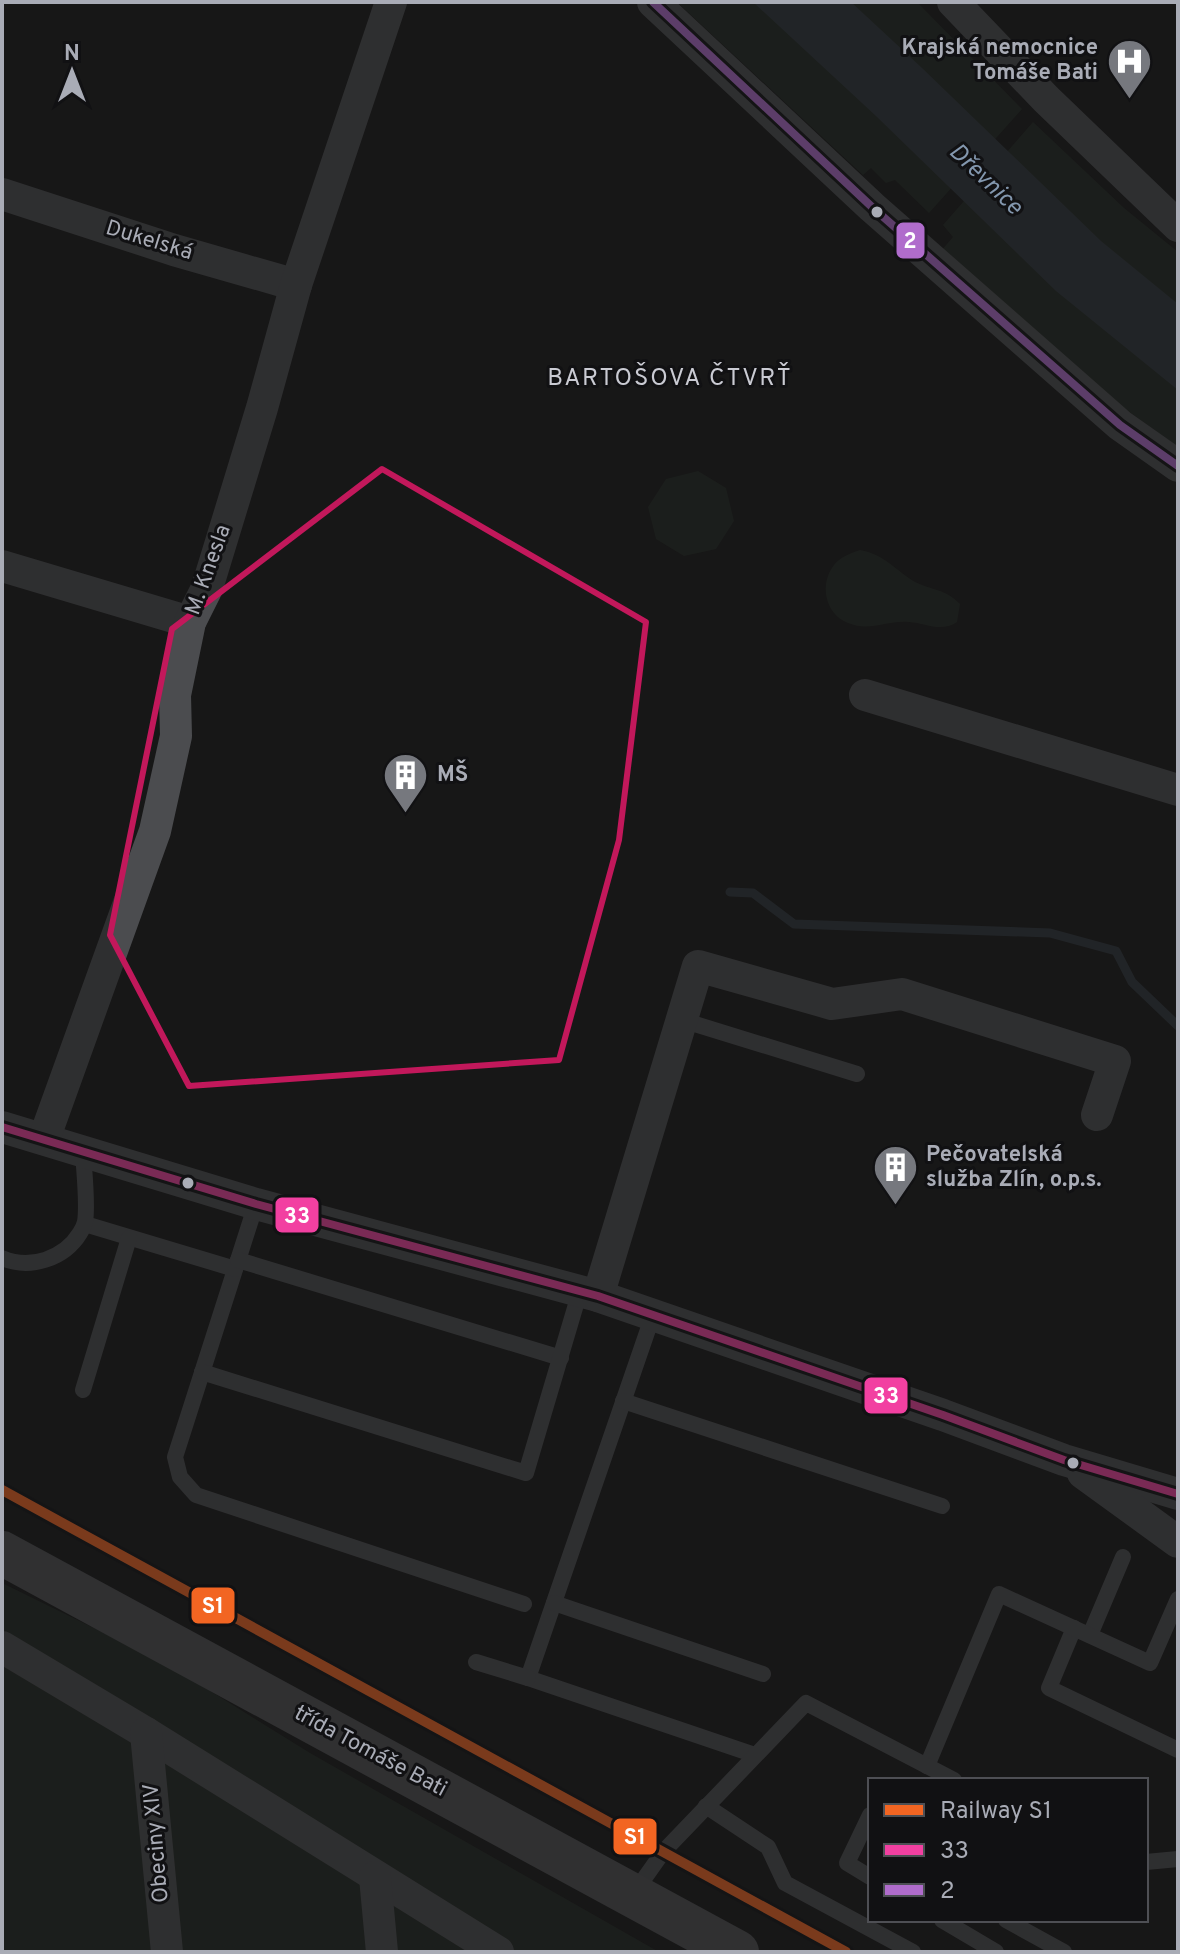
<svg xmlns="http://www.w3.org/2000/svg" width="1180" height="1954" font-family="Overpass,sans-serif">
  <rect width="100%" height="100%" fill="#171717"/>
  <g fill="#212722">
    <polygon points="677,2 917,2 1022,109 929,213 895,180 886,183 871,168 863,175"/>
    <polygon points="1033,122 1124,208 1178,252 1178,447 1113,400 941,251 953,237 943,225"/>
    <polygon points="698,471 726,488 734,521 716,549 684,556 656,539 648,507 666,479"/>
    <path d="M860,550C884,554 895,570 915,582C933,591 944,588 960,604L957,622C941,633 926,623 909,622C887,620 870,632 848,623C825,614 819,584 834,565C840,557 851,553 860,550Z"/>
    <polygon points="2,1583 167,1664 310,1753 659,1952 2,1952"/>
  </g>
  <polygon fill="#2e343b" points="753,2 851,2 922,68 1101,241 1178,304 1178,390 1056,291 876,116"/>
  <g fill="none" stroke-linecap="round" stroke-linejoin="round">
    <polyline stroke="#2e343b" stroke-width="9" points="730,892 753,893 794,924 1050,933 1116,951 1132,982 1178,1026"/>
    <g stroke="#4b4c4f" stroke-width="16">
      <polyline points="682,1020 857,1074"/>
      <polyline points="256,1204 175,1457 180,1477 196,1495 524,1604"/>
      <polyline points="85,1224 235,1269"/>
      <path d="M2,1258C30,1270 64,1259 80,1233C82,1230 84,1226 85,1222C88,1204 84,1171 83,1152"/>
      <polyline points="238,1260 561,1358"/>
      <polyline points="653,1315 528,1678 755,1755"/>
      <polyline points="202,1372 526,1473 580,1291"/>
      <polyline points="83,1390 129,1238"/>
      <polyline points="623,1401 942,1506"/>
      <polyline points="554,1603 763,1674"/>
      <polyline points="1074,1628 1049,1688 1178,1750"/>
      <polyline points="1090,1635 1123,1557"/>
      <polyline points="476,1662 528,1678"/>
      <polyline points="927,1766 999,1594 1150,1663 1178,1599"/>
      <polyline points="706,1806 768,1847 785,1883 913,1952"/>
      <polyline points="870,1815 847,1863 870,1877"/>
      <polyline points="1146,1862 1178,1859"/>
      <polyline points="634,1893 663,1852 806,1703 954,1780"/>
      <polyline points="942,1920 996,1952"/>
      <polyline points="1006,1920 1064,1952"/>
    </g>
    <g stroke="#4b4c4f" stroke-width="32">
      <polyline points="653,2 872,207 1120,425 1178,466"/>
      <polyline points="953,2 1046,99 1178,226"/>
      <polyline points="2,194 174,250 296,285"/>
      <polyline points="2,566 190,622"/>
      <polyline points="865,695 1178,790"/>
      <polyline points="2,1127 256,1204 598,1296 943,1415 1064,1460 1178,1494"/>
      <polyline points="44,1139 155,831 176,736 175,695 190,622 207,588 262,408 296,285 391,2"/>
      <polyline points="598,1296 698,966 832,1004 902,994 1115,1061 1097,1115"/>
      <polyline points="1083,1473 1178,1542"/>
      <polyline points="2,1647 146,1733 498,1952"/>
      <polyline points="146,1733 167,1952"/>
      <polyline points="375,1877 382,1952"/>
    </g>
    <polyline stroke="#4e4e51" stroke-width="44" points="2,1553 737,1952"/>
    <defs>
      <polyline id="bus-1" points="2,1127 256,1204 598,1296 943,1415 1064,1460 1178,1494"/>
      <polyline id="bus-2" points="653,2 872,207 1120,425 1178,466"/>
    </defs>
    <use href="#bus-1" stroke="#111113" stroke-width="14"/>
    <use href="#bus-2" stroke="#111113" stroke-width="14"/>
    <use href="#bus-1" stroke="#f240a1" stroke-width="8"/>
    <use href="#bus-2" stroke="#b06ccc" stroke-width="8"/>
    <defs>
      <polyline id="rail-1" points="2,1490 846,1952"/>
    </defs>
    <use href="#rail-1" stroke="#111113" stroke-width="16"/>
    <use href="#rail-1" stroke="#f26522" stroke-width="10"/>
  </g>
  <path d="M0 0H1180V1954H0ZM382,469L646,622L619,840L559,1060L189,1086L110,935L172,629Z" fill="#171717" fill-opacity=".55" fill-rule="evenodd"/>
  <path fill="none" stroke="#c2185b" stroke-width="6" stroke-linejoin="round" d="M382,469L646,622L619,840L559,1060L189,1086L110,935L172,629Z"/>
  <defs>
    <symbol id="hospital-pin" viewBox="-11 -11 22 30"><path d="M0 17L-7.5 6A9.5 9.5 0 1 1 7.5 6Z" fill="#76787e" stroke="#111113"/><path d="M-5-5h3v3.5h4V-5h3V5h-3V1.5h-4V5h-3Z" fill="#fff"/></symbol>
    <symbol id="building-pin" viewBox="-11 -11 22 30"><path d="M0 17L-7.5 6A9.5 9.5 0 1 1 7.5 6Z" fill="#76787e" stroke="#111113"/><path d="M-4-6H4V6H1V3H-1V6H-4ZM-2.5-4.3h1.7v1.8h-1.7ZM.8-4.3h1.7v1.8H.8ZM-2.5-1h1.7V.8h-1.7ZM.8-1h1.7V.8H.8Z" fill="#fff"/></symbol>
  </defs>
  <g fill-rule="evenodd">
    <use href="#hospital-pin" x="1104" y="36" width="51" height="69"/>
    <use href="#building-pin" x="380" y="750" width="51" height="69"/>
    <use href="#building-pin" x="870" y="1142" width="51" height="69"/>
  </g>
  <g fill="#a9acb6" stroke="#111113" stroke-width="3">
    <circle cx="877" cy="212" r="7"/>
    <circle cx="188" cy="1183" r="7"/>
    <circle cx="1073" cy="1463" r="7"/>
  </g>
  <g text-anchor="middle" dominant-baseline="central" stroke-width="6" stroke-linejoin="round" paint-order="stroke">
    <g font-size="22" font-weight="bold" fill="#a9acb6" stroke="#111113" text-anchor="start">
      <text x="1098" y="48" text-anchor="end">Krajská nemocnice<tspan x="1098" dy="25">Tomáše Bati</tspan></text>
      <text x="437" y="775">MŠ</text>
      <text x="926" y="1155">Pečovatelská<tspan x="926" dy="25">služba Zlín, o.p.s.</tspan></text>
    </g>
    <g font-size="22" fill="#a9acb6" stroke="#111113">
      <text transform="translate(149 241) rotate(17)">Dukelská</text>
      <text transform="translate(209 570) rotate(-70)">M. Knesla</text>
      <text transform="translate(370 1752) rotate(28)">třída Tomáše Bati</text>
      <text transform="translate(157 1843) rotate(-95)">Obeciny XIV</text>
    </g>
    <g font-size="24" font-style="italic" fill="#8397ae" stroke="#111113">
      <text transform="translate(985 180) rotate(44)">Dřevnice</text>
    </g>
    <g font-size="24" letter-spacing="2" fill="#cacbd3" stroke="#111113">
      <text x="670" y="379">BARTOŠOVA ČTVRŤ</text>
    </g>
  </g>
  <g stroke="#111113" stroke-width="3">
    <rect x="895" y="221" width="31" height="39" rx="8" fill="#b06ccc"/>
    <rect x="274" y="1196" width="46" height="38" rx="8" fill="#f240a1"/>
    <rect x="863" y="1376" width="46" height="39" rx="8" fill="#f240a1"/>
    <rect x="190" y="1586" width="46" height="39" rx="8" fill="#f26522"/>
    <rect x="612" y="1817" width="46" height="39" rx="8" fill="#f26522"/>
  </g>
  <g font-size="22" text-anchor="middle" font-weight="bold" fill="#fff">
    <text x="910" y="248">2</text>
    <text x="297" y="1223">33</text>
    <text x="886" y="1403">33</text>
    <text x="213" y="1613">S1</text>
    <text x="635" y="1844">S1</text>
  </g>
  <rect width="1180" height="1954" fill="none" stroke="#a9acb6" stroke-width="8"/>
  <rect x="868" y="1778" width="280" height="144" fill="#111113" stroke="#4e4f54" stroke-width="2"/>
  <rect x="884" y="1804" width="40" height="12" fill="#f26522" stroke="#4e4f54" stroke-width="2"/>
  <text x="940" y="1818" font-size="24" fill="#a9acb6">Railway S1</text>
  <rect x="884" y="1844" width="40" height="12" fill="#f240a1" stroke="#4e4f54" stroke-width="2"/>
  <text x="940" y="1858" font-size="24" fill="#a9acb6">33</text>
  <rect x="884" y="1884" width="40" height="12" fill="#b06ccc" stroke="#4e4f54" stroke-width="2"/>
  <text x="940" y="1898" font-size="24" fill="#a9acb6">2</text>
  <g transform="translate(72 72)" stroke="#111113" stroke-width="6" paint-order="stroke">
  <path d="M0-6L14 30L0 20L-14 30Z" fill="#a9acb6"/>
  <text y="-12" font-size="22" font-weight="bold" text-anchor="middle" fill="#a9acb6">N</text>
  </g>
</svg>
